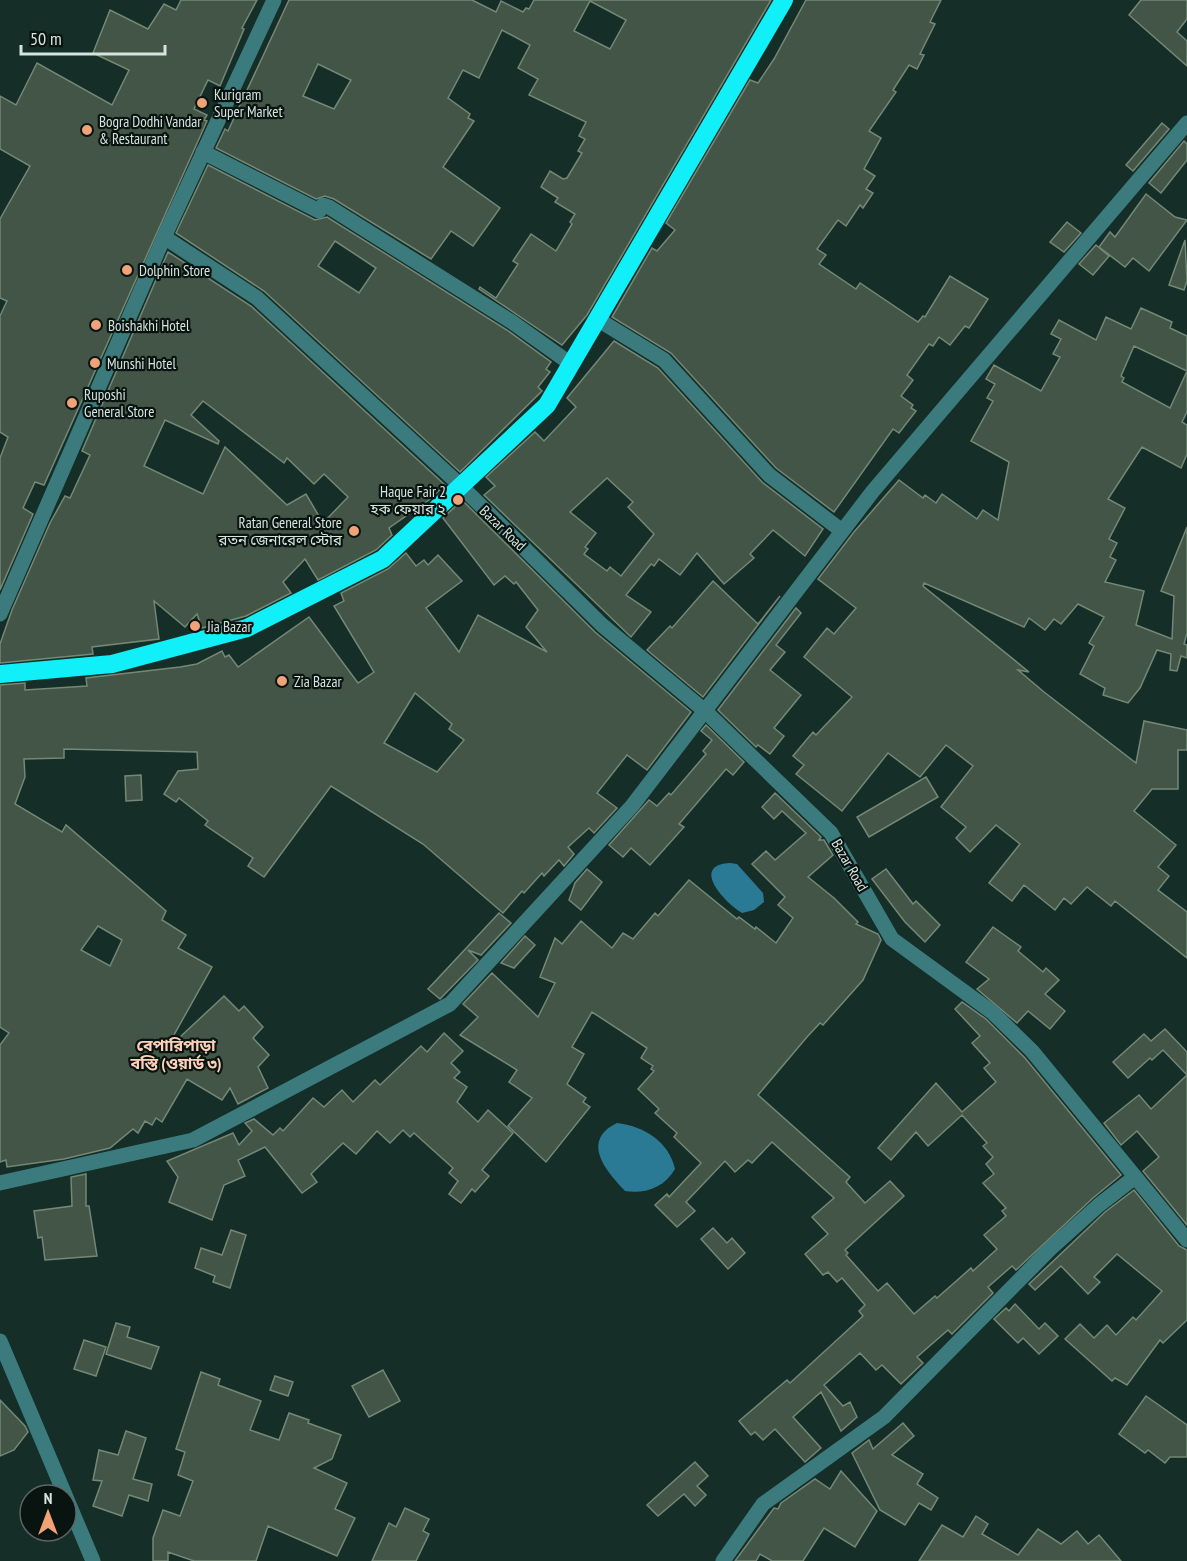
<svg xmlns="http://www.w3.org/2000/svg" width="1187" height="1561" font-family="'PT Sans Narrow','Noto Sans Bengali',sans-serif">
  <rect width="100%" height="100%" fill="#152e27"/>
  <g fill="#2a7a95">
    <path d="M730,863L737,864L763,893L764,902L754,910L742,913C726,904 689,865 730,863Z"/>
    <path d="M617,1123C644,1126 669,1142 675,1169C664,1188 645,1194 625,1191C606,1171 580,1141 617,1123Z"/>
  </g>
  <g fill="#435546" stroke="#748877" stroke-width="1.5" fill-rule="evenodd">
    <polygon points="181,0 257,0 242,28 244,29 220,86 208,80 194,109 207,115 204,120 207,121 44,485 35,482 23,508 33,514 0,590 0,458 8,437 0,432 0,316 7,301 0,298 0,219 30,166 0,149 0,96 16,105 37,63 112,105 129,70 93,53 110,10 148,29 164,4 176,10"/>
    <path d="M289,0H472L496,12L501,1L523,12L526,8L529,9L534,0H771L587,315L562,345L479,289L480,287L496,298L518,264L513,261L531,234L556,251L572,224L570,222L575,214L555,202L558,198L541,187L550,171L563,179L567,178L582,153L578,151L585,139L579,136L586,122L529,95L538,79L518,68L530,45L502,30L479,78L463,70L448,98L470,114L468,118L474,121L443,167L500,208L473,246L451,231L431,259L334,199L325,196L316,199L216,148L225,129L228,131ZM590,1L626,20L610,49L574,31ZM318,64L351,80L334,109L303,96Z"/>
    <polygon points="806,0 941,0 930,22 935,24 920,54 924,55 917,69 909,65 893,90 896,92 869,131 881,138 864,169 875,176 866,189 873,193 863,208 860,205 846,226 838,220 817,249 826,255 819,264 856,289 860,283 918,322 923,316 925,317 950,276 988,299 969,328 965,326 950,345 939,337 933,346 929,344 907,375 913,380 901,396 913,405 911,408 916,411 899,433 893,429 834,512 776,468 671,353 612,317 652,248 657,251 675,230 666,223 750,80 758,83 774,59"/>
    <polygon points="1141,0 1187,0 1187,19 1177,32 1187,41 1187,66 1129,15"/>
    <polygon points="1162,123 1169,129 1133,171 1126,165"/>
    <polygon points="1184,141 1187,144 1187,160 1161,193 1149,183"/>
    <path d="M208,165L315,220L327,217L507,330L551,362L546,369L550,372L538,387L542,391L460,472L264,291L176,233ZM335,241L376,268L359,293L318,266Z"/>
    <polygon points="1146,194 1175,217 1187,220 1149,271 1133,258 1125,267 1099,247 1110,232 1115,237"/>
    <polygon points="1067,222 1081,233 1064,252 1050,242"/>
    <polygon points="1185,240 1187,281 1184,290 1169,285"/>
    <polygon points="1096,245 1109,256 1093,275 1079,264"/>
    <path d="M168,252L251,306L445,485L429,500L389,528L392,535L376,550L318,580L305,559L283,582L291,593L246,616L202,628L197,614L185,627L154,601L159,639L92,647L93,654L0,663V644L12,610L50,523L65,496L70,498L90,455L82,451ZM203,401L284,463L287,458L314,484L324,474L348,497L323,523L306,494L287,505L225,447L203,494L144,466L165,420L218,444L219,441L191,415Z"/>
    <path d="M1141,308L1172,322L1170,328L1187,336V412L1182,422L1187,425V454L1181,468L1142,447L1108,499L1125,508L1109,539L1117,543L1110,557L1116,560L1105,582L1144,591L1136,625L1172,639L1174,596L1161,591L1187,527V633L1184,644L1187,645V658L1181,656L1177,671L1170,670L1171,654L1157,650L1140,688L1128,703L1103,695L1105,688L1080,674L1094,646L1089,643L1104,617L1078,604L1061,624L1054,619L1045,630L1029,618L1024,627L924,583L923,586L1029,672L1018,670L1044,692L1136,763L1144,721L1187,730V750H1178V789H1152L1134,811L1176,845L1158,867L1169,876L1158,890L1187,912V958L1115,901L1111,906L1087,887L1071,904L1064,898L1055,910L1024,885L1012,901L989,883L1020,844L996,825L970,852L956,838L966,827L941,807L973,766L946,745L920,777L888,753L842,811L796,774L804,765L793,756L813,732L816,735L852,697L804,657L827,628L834,634L856,608L818,579L854,532L899,480L923,498L925,495L936,503L942,494L977,519L983,510L998,520L1009,462L971,441L993,401L987,398L995,384L986,379L994,365L1041,391L1060,357L1053,354L1061,339L1051,334L1059,320L1096,340L1106,317L1131,329ZM1134,346L1187,371L1170,408L1122,382L1124,378L1121,376Z"/>
    <path d="M614,341L658,368L762,482L823,529L805,556L773,530L750,554L754,558L724,584L697,553L680,575L659,559L654,566L651,564L626,595L651,612L631,637L484,495L495,486L486,477L535,432L544,441L576,407L567,398ZM607,478L633,502L628,507L654,534L621,576L610,567L607,571L584,554L588,549L585,547L596,533L570,512Z"/>
    <path d="M462,500L595,632L691,712L647,770L627,755L597,793L617,808L594,833L589,828L568,847L574,854L564,866L559,860L544,876L542,873L524,893L522,891L503,913L423,844L331,786L264,877L248,866L253,858L205,825L208,821L179,798L176,802L164,794L178,771L198,769L197,752L64,749V758L24,759L25,777L15,804L62,832L66,825L166,911L162,920L186,935L178,948L212,967L165,1051L224,996L239,1011L244,1006L263,1027L253,1038L269,1055L258,1067L268,1088L238,1104L230,1088L222,1100L187,1079L162,1122L156,1118L152,1125L145,1121L138,1133L133,1129L110,1148L64,1159L7,1167L6,1160L0,1162V1045L9,1033L0,1027V685L25,683V690L87,686L86,678L180,667L197,664L222,651L225,657L229,655L238,667L309,617L358,683L374,672L334,606L344,601L341,593L388,569L406,553L416,566L424,560L428,565L438,555L462,581L426,608L459,652L478,615L547,652L526,627L538,610L516,582L514,584L505,576L494,585L443,518ZM415,693L452,724L449,729L464,740L437,772L384,743ZM98,926L122,940L110,966L81,950Z"/>
    <polygon points="713,581 758,624 780,596 703,697 647,650 670,626 672,628"/>
    <polygon points="796,608 801,613 776,645 785,652 770,670 801,695 774,728 784,736 770,754 758,745 756,747 718,710"/>
    <polygon points="706,725 744,762 733,775 726,769 679,824 684,827 650,865 631,848 623,857 609,845 649,800 657,806 669,793 671,795 706,754 703,751 712,740 701,731"/>
    <polygon points="141,775 142,800 126,801 125,776"/>
    <polygon points="926,777 938,797 869,837 857,817"/>
    <polygon points="775,793 821,837 819,840 824,840 833,855 808,877 834,898 858,922 856,924 878,934 881,940 863,980 823,1025 820,1023 807,1037 758,1095 850,1177 846,1182 865,1203 890,1181 904,1196 845,1250 848,1253 846,1255 878,1291 887,1283 914,1314 935,1296 937,1298 971,1268 973,1271 997,1249 984,1235 1006,1216 1002,1211 1006,1208 983,1183 994,1174 986,1164 993,1157 983,1146 987,1143 962,1115 928,1146 916,1132 891,1160 878,1148 936,1083 962,1112 996,1082 984,1068 990,1063 972,1043 980,1036 955,1009 962,1002 986,1019 1025,1058 1121,1175 1093,1198 1016,1270 1012,1266 988,1287 993,1293 952,1334 948,1330 917,1357 923,1363 901,1384 882,1365 876,1370 860,1353 824,1385 843,1406 850,1402 857,1417 841,1431 821,1392 793,1417 821,1448 805,1462 775,1429 763,1440 755,1432 751,1435 739,1421 787,1380 790,1383 863,1316 859,1311 865,1305 842,1278 837,1282 828,1272 823,1275 805,1254 828,1234 812,1217 834,1198 772,1142 752,1163 748,1160 735,1172 725,1161 686,1202 695,1211 677,1227 655,1205 667,1194 669,1197 701,1163 674,1137 677,1133 655,1113 659,1109 638,1089 654,1071 651,1069 653,1066 641,1058 647,1048 592,1012 572,1047 584,1054 567,1084 586,1098 583,1102 590,1107 546,1162 508,1126 532,1098 509,1082 517,1070 460,1035 478,1017 463,1004 492,973 538,1017 555,983 540,977 555,938 562,944 581,921 612,948 623,933 633,939 655,913 658,916 689,880 737,919 739,917 755,929 756,927 776,943 793,918 778,905 785,897 752,864 766,851 775,860 806,833 782,811 774,819 762,807"/>
    <polygon points="587,869 602,882 581,910 569,900 575,883"/>
    <polygon points="886,869 913,904 916,901 940,925 925,942 905,922 872,879"/>
    <polygon points="499,913 511,923 481,955 468,950 478,960 440,999 428,989"/>
    <polygon points="993,927 1021,947 1018,951 1043,972 1046,968 1059,980 1045,994 1065,1011 1050,1029 1028,1011 1017,1023 977,989 989,979 966,962"/>
    <polygon points="525,936 535,945 514,968 501,963"/>
    <polygon points="1165,1029 1187,1052 1187,1075 1163,1050 1152,1060 1150,1058 1128,1078 1113,1062 1144,1034 1151,1041"/>
    <polygon points="444,1033 463,1051 451,1063 460,1072 454,1078 467,1087 457,1102 478,1122 488,1110 513,1133 482,1170 489,1176 475,1192 472,1189 461,1203 449,1194 458,1181 449,1173 453,1168 414,1133 410,1137 403,1130 390,1143 377,1131 356,1154 343,1143 311,1174 317,1182 302,1193 265,1147 238,1160 245,1176 224,1185 212,1220 169,1202 178,1177 167,1161 233,1133 239,1145 252,1131 245,1123 254,1119 273,1135 280,1128 283,1131 313,1098 324,1107 342,1090 353,1102 375,1080 380,1085 421,1046 427,1052"/>
    <polygon points="1187,1075 1187,1225 1143,1171 1159,1157 1137,1131 1121,1145 1104,1123 1139,1095 1151,1109"/>
    <polygon points="86,1174 86,1206 89,1206 97,1256 45,1260 42,1237 38,1238 34,1211 72,1206 71,1177"/>
    <polygon points="1134,1190 1179,1246 1187,1250 1187,1320 1163,1343 1160,1340 1127,1385 1115,1378 1112,1381 1065,1339 1080,1324 1094,1338 1107,1325 1116,1335 1133,1317 1136,1320 1162,1291 1117,1254 1094,1277 1100,1282 1088,1294 1061,1266 1035,1290 1029,1284 1105,1212"/>
    <polygon points="713,1228 727,1243 732,1238 745,1253 728,1269 701,1239"/>
    <polygon points="231,1230 246,1235 230,1288 213,1282 215,1276 195,1268 201,1248 222,1255"/>
    <polygon points="1015,1304 1039,1329 1045,1323 1058,1336 1039,1354 1023,1338 1018,1343 994,1319 1006,1308 1009,1311"/>
    <polygon points="116,1323 130,1327 127,1337 159,1347 151,1369 106,1354"/>
    <polygon points="84,1340 106,1347 96,1376 74,1369"/>
    <polygon points="383,1370 400,1401 369,1417 352,1386"/>
    <polygon points="201,1372 220,1379 218,1385 261,1401 250,1430 279,1440 289,1413 309,1420 308,1423 341,1435 332,1459 314,1468 347,1483 335,1509 355,1518 337,1556 268,1526 256,1561 194,1561 168,1552 168,1561 153,1561 153,1538 163,1510 180,1516 193,1481 178,1475 185,1452 176,1449"/>
    <polygon points="275,1376 293,1382 288,1396 270,1390"/>
    <polygon points="1146,1396 1187,1425 1187,1457 1170,1457 1165,1463 1148,1450 1145,1453 1119,1434"/>
    <polygon points="0,1400 25,1426 28,1432 14,1450 0,1456"/>
    <polygon points="903,1423 914,1436 892,1455 923,1474 917,1484 938,1498 931,1510 919,1503 905,1525 880,1510 852,1453 869,1440 873,1449"/>
    <polygon points="126,1431 146,1438 133,1479 152,1484 148,1501 129,1495 122,1516 93,1506 102,1481 93,1480 99,1450 118,1455"/>
    <polygon points="695,1462 708,1476 697,1486 706,1495 695,1506 684,1494 658,1516 647,1505"/>
    <polygon points="841,1471 877,1511 855,1547 824,1528 803,1561 772,1561 760,1554 756,1561 735,1561 774,1508 778,1509 781,1503 815,1479 830,1489"/>
    <polygon points="405,1508 429,1519 423,1531 429,1534 416,1561 372,1561 389,1523 396,1527"/>
    <polygon points="976,1516 988,1524 982,1534 1018,1555 1038,1529 1061,1544 1077,1531 1088,1544 1099,1535 1121,1561 919,1561 942,1525 963,1537"/>
  </g>
  <g fill="none" stroke-linecap="round" stroke-linejoin="round">
    <g stroke="#3b7b7e" stroke-width="15">
      <polyline points="203,152 319,211 323,205 329,207 512,322 571,364"/>
      <polyline points="164,237 257,298 461,486 602,625 705,711 831,833 892,939 992,1012 1032,1051 1187,1240"/>
      <polyline points="597,319 664,360 769,475 842,531"/>
      <polyline points="0,614 164,237 274,0"/>
      <polyline points="0,1183 193,1140 450,1004 632,806 873,491 1187,123"/>
      <polyline points="0,1341 93,1561"/>
      <polyline points="723,1561 763,1504 884,1417 1050,1249 1099,1205 1135,1177"/>
    </g>
    <polyline stroke="#11f0f8" stroke-width="18" points="0,674 112,664 247,628 383,559 547,405 784,0"/>
  </g>
  <g fill="#f0a278" stroke="#091310" stroke-width="2">
    <circle cx="202" cy="103" r="6"/>
    <circle cx="87" cy="130" r="6"/>
    <circle cx="127" cy="270" r="6"/>
    <circle cx="96" cy="325" r="6"/>
    <circle cx="95" cy="363" r="6"/>
    <circle cx="72" cy="403" r="6"/>
    <circle cx="458" cy="500" r="6"/>
    <circle cx="354" cy="531" r="6"/>
    <circle cx="195" cy="626" r="6"/>
    <circle cx="282" cy="681" r="6"/>
  </g>
  <g text-anchor="middle" dominant-baseline="central" stroke-width="4.5" stroke-linejoin="round" paint-order="stroke">
    <g font-size="15" fill="#d5e4df" stroke="#091310" text-anchor="start">
      <text x="214" y="94">Kurigram<tspan x="214" dy="17">Super Market</tspan></text>
      <text x="99" y="121">Bogra Dodhi Vandar<tspan x="99" dy="17">&amp; Restaurant</tspan></text>
      <text x="139" y="270">Dolphin Store</text>
      <text x="108" y="325">Boishakhi Hotel</text>
      <text x="107" y="363">Munshi Hotel</text>
      <text x="84" y="394">Ruposhi<tspan x="84" dy="17">General Store</tspan></text>
      <text x="446" y="491" text-anchor="end">Haque Fair 2<tspan x="446" dy="17">হক ফেয়ার ২</tspan></text>
      <text x="342" y="522" text-anchor="end">Ratan General Store<tspan x="342" dy="17">রতন জেনারেল স্টোর</tspan></text>
      <text x="207" y="626">Jia Bazar</text>
      <text x="294" y="681">Zia Bazar</text>
    </g>
    <g font-size="15" fill="#d5e4df" stroke="#091310">
      <text transform="translate(503 528) rotate(44)">Bazar Road</text>
      <text transform="translate(850 865) rotate(60)">Bazar Road</text>
    </g>
    <g font-size="16" font-weight="bold" fill="#fed1ba" stroke="#091310">
      <text x="176" y="1045">বেপারিপাড়া<tspan x="176" dy="18">বস্তি (ওয়ার্ড ৩)</tspan></text>
    </g>
  </g>
  <g transform="translate(48 1513)"><circle r="28" fill="#091310" stroke="#5b6763" stroke-width="1.5"/>
  <path d="M0-4.5L10 22L0 15L-10 22Z" fill="#f0a278"/>
  <text y="-9" font-size="16" font-weight="bold" text-anchor="middle" fill="#d5e4df">N</text>
  </g>
  <path d="M21 45v9h144v-9" fill="none" stroke="#d5e4df" stroke-width="3"/>
  <text x="30" y="45" font-size="18" fill="#d5e4df" stroke="#091310" stroke-width="4.5" paint-order="stroke">50 m</text>
</svg>
